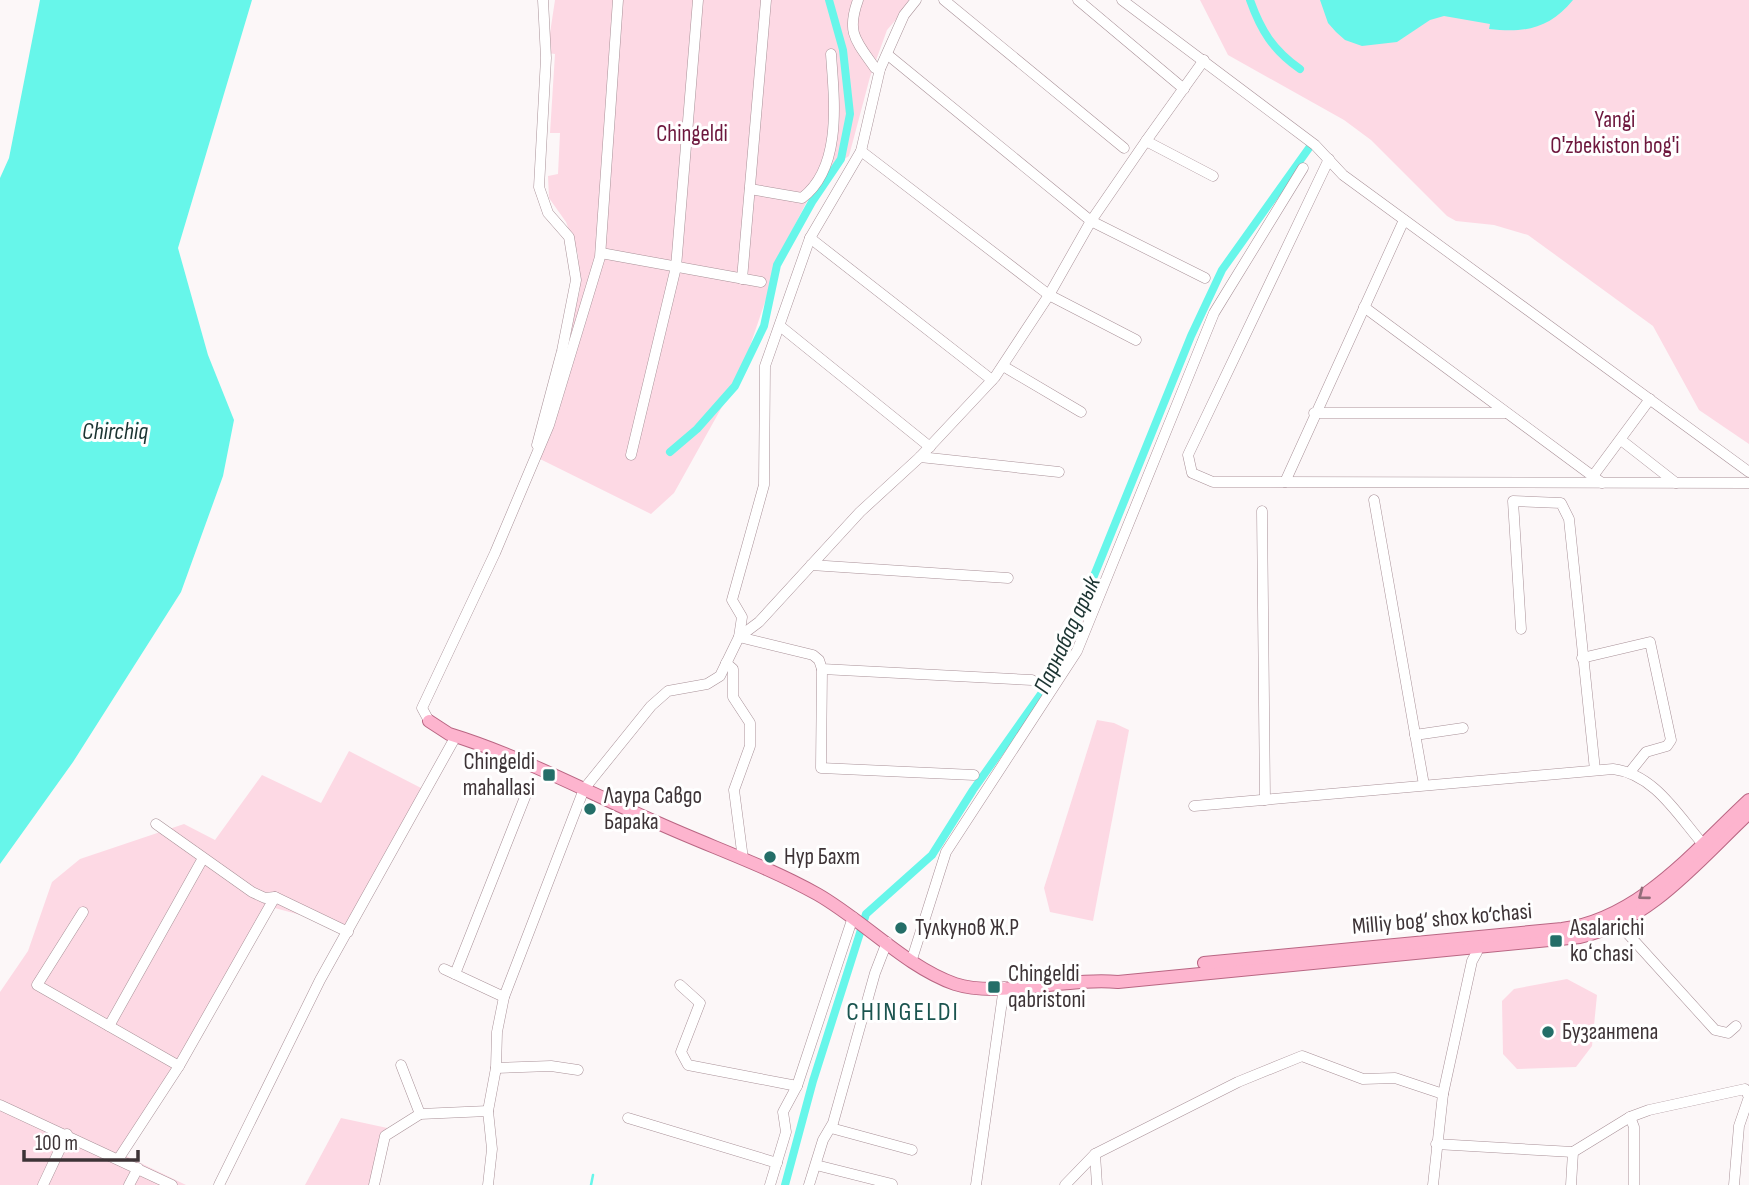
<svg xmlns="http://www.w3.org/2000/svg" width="1749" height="1185" font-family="'Sofia Sans Condensed',sans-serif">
  <rect width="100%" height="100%" fill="#fcf7f8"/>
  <g fill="#fdd9e4">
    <polygon points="555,0 913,0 887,30 870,77 849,156 821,174 784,246 749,349 723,405 674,493 651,514 538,458 580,290 578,254 566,222 549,198 548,176 558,174 560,133 550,133 555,54 547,53"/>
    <polygon points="1200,0 1749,0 1749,444 1699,410 1653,326 1528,235 1494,225 1456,221 1447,216 1371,140 1344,120 1228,55"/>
    <polygon points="1097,720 1114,723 1129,730 1093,921 1050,912 1044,888"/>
    <polygon points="349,751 423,789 345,927 271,907 126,1156 186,1185 0,1185 0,992 28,951 52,882 80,859 184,824 215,840 262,775 321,803"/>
    <polygon points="1567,979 1597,995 1592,1046 1576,1067 1517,1069 1503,1054 1502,1001 1514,989"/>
    <polygon points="341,1118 392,1129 373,1185 305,1185"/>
  </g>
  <g fill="#67f6ea">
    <polygon points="40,0 252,0 178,248 208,355 234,420 223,476 181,592 73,762 0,864 0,178 9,158"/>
    <path d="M1320,0H1573C1549,29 1525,33 1489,29L1490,24L1444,16L1430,20L1397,42L1362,46L1345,40L1336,32L1328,23Z"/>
  </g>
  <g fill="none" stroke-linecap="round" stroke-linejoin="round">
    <polyline stroke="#67f6ea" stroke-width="2.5" points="591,1185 593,1175"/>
    <g stroke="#67f6ea" stroke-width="8">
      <path d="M1250,0C1261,31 1273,50 1300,69"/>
      <polyline points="670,452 697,429 735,386 764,326 777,265 812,202 841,159 850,114 843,50 829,0"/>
      <polyline points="785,1185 813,1081 866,914 932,855 973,790 1053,677 1191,336 1222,270 1309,148"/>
    </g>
    <defs>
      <g id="minor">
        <path d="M858,0C846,33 856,41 875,68L880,69"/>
        <polyline points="916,0 904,15 880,69 861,151 810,238 765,366 764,485 732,600 742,617 739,637 813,655 819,660 822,669 1032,680"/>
        <polyline points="944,0 1124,148"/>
        <polyline points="1078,0 1184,89"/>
        <polyline points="1122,0 1315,145 1343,175 1749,472"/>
        <polyline points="888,55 1091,221 1205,278"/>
        <polyline points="1146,141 1204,60"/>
        <polyline points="861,151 1049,295 1136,340"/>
        <polyline points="1329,159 1188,455 1192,473 1213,482 1749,483"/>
        <path d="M750,189L802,198C843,167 834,98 831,54"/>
        <polyline points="810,238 992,380"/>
        <polyline points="601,253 761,282"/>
        <polyline points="742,279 766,0"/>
        <polyline points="1364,307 1602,483"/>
        <polyline points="780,326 930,447"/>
        <polyline points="1003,366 1081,412"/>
        <polyline points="1314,413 1506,413"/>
        <polyline points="1621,440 1676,483"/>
        <polyline points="537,445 562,351 576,280 569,237 548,213 539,187 546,58 543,0"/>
        <polyline points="631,455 676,267 698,0"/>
        <polyline points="920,457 1059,472"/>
        <polyline points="1593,476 1650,399"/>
        <polyline points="1285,482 1404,220"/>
        <polyline points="1374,500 1424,785"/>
        <polyline points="1262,511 1265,800"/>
        <polyline points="811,565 1008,578"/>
        <polyline points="1521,629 1513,501 1561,503 1569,519 1595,770"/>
        <polyline points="1582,658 1650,642 1671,740 1667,746 1646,752 1630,772"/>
        <polyline points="726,663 733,669 733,697 750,723 750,746 734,790 743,859"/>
        <polyline points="822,669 821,768 974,775"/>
        <polyline points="429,721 422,708 495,553 549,425 600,257 618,0"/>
        <polyline points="1415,735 1463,728"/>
        <path d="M1194,806L1613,769C1654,774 1677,814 1702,843"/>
        <polyline points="156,824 252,892 265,898 275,897 348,932"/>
        <polyline points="83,912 37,985 179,1066"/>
        <polyline points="1619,924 1715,1030 1728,1033 1736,1026"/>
        <polyline points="912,959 946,852 1077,651 1214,313 1303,168"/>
        <polyline points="444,969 504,997"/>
        <polyline points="455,974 527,792"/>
        <polyline points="680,985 700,1003 681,1052 688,1065 797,1086"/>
        <polyline points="109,1026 202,860"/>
        <polyline points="401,1065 420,1114"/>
        <polyline points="496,1068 551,1066 578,1070"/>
        <polyline points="0,1105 172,1185"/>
        <polyline points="1630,1117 1634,1127 1634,1185"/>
        <polyline points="628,1118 777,1163"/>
        <polyline points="831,1128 912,1150"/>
        <polyline points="1436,1144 1573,1152 1630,1117 1649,1110 1745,1089 1749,1097 1739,1126 1734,1185"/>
        <polyline points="1095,1154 1097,1185"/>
        <polyline points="119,1158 179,1066 275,897"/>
        <polyline points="816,1165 892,1184"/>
        <polyline points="43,1185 67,1134"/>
        <polyline points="129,1185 138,1168"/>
        <polyline points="219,1185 320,980 456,736"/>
        <polyline points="374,1185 385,1136 420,1114 488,1111"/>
        <polyline points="488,1185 492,1149 488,1111 496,1068 497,1032 504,997 584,789 651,706 668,691 707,684 720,676 739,637 759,622 860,512 920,457 995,377 1049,295 1091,221 1146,141 1213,176"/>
        <polyline points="770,1185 786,1132 783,1112 797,1086 853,917"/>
        <polyline points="809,1185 823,1140 833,1123 875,973 887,942"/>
        <polyline points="976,1185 1004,987"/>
        <polyline points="1065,1185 1095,1154 1238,1082 1302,1056 1363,1079 1395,1078 1443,1094"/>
        <polyline points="1433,1185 1443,1094 1472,961 1477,952 1476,940"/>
        <polyline points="1571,1185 1573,1152"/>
      </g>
      <g id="major">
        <path d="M429,721L449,734C521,756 589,793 658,823C711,847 767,866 817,894C863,920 906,967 955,984C998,998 1070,977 1118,982L1580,937C1651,920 1698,861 1749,813"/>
        <path d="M1204,963L1562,929C1639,919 1694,851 1749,800"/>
      </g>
    </defs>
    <use href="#minor" stroke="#a99198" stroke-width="11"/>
    <use href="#major" stroke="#b96683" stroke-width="14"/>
    <use href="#minor" stroke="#fff" stroke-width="10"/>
    <use href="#major" stroke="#fdb4ce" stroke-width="12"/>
  </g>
  <defs><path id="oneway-chevron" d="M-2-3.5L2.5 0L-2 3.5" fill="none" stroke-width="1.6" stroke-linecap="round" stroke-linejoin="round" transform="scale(1.75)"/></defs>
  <use stroke="#936d7a" href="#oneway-chevron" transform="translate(1643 895) rotate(143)"/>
  <g fill="#246e68" stroke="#fff" stroke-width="2.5">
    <rect x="542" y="768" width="14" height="14" rx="3.5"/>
    <circle cx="590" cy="809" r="7"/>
    <circle cx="770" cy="857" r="7"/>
    <circle cx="901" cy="928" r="7"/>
    <rect x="1549" y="934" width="14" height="14" rx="3.5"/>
    <rect x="987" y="980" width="14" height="14" rx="3.5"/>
    <circle cx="1548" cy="1032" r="7"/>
  </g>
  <g text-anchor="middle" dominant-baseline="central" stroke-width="6" stroke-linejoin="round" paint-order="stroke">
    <g font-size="23" fill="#6d173d" stroke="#fff">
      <text x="1615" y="120">Yangi<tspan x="1615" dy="26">O'zbekiston bog'i</tspan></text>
      <text x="692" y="134">Chingeldi</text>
    </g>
    <g font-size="23" fill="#3d3336" stroke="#fff" text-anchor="start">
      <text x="535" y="762" text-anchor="end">Chingeldi<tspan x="535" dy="26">mahallasi</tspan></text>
      <text x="604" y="796">Лаура Савдо<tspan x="604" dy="26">Барака</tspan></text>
      <text x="784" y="857">Нур Бахт</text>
      <text x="915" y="928">Тулкунов Ж.Р</text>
      <text x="1570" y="928">Asalarichi<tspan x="1570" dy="26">koʻchasi</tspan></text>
      <text x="1008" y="974">Chingeldi<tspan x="1008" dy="26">qabristoni</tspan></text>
      <text x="1562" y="1032">Бузгантепа</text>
    </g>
    <g font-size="23" fill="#3d3336" stroke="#fff">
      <text transform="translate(1442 919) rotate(-5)">Milliy bog‘ shox ko‘chasi</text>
    </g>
    <g font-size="24" font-style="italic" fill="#1c3432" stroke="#fff">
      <text x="115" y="431">Chirchiq</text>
      <text transform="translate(1067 635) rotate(-65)">Парнабад арык</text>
    </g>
    <g font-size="26" letter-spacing="2" fill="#1b5550" stroke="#fff">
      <text x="903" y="1012">CHINGELDI</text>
    </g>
  </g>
  <path d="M24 1150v10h114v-10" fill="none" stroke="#3d3336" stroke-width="3.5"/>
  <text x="35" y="1150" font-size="21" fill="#3d3336" stroke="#ffffff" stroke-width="5" paint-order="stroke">100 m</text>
</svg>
